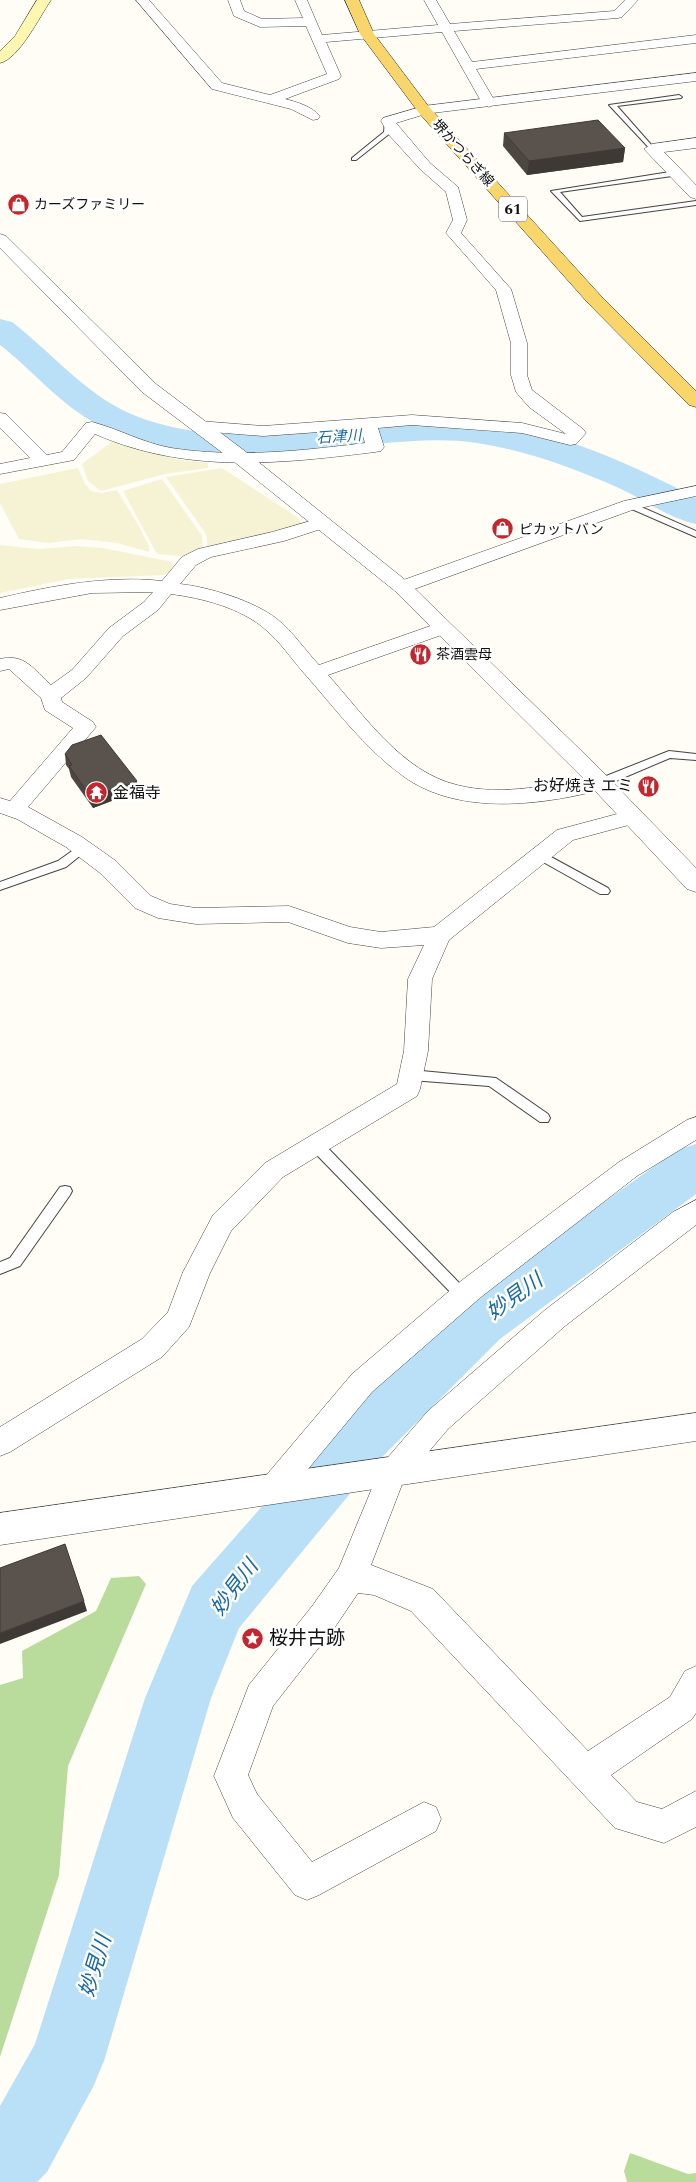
<svg xmlns="http://www.w3.org/2000/svg" width="696" height="2182" font-family="Spectral,'Noto Sans JP',serif">
  <rect width="100%" height="100%" fill="#fffdf5"/>
  <g fill="#f6f3d4">
    <polygon points="113,441 180,460 208,463 208,468 165,474 101,491 88,481 82,464"/>
    <polygon points="78,468 85,484 91,491 101,493 117,490 137,523 149,546 149,552 117,543 81,539 48,543 19,539 0,503 0,484"/>
    <polygon points="222,468 297,517 302,524 272,536 208,549 206,534 166,477"/>
    <polygon points="162,479 202,536 203,549 180,556 157,554 123,491"/>
    <polygon points="0,545 39,549 76,546 103,548 168,561 172,563 173,569 164,575 69,579 0,593"/>
  </g>
  <g fill="#b9dc9c">
    <polygon points="139,1576 146,1584 68,1766 59,1875 0,2057 0,1685 23,1678 22,1651 96,1611 111,1578"/>
    <polygon points="630,2153 688,2174 696,2173 696,2182 627,2182 624,2171"/>
  </g>
  <g fill="none" stroke-linecap="round" stroke-linejoin="round">
    <g fill="#b9e0f7" fill-rule="evenodd">
      <path d="M0,319L12,322C51,352 85,394 131,414C227,455 338,421 438,419C529,418 617,457 696,498V524C669,518 646,501 621,489C574,468 528,451 477,443C444,438 409,441 376,444C282,452 175,471 90,420C56,400 31,369 0,345Z"/>
      <polygon points="696,1144 696,1194 500,1339 372,1467 239,1628 211,1698 104,2061 93,2087 47,2172 37,2182 0,2182 0,2106 35,2044 145,1698 192,1586 330,1429 460,1305 677,1150"/>
    </g>
    <defs>
      <g id="service">
        <polygon points="679,95 682,97 681,98 617,106 654,148 654,150 652,151 609,105"/>
        <polygon points="388,119 391,121 389,134 356,160 352,160 352,158 384,132 385,121"/>
        <polygon points="676,171 680,173 679,175 560,192 582,217 696,201 696,205 580,221 551,191"/>
        <polygon points="630,502 696,531 696,537 627,507 625,505"/>
        <polygon points="669,751 696,754 696,760 670,758 604,786 600,787 595,783 596,780"/>
        <polygon points="82,844 88,848 86,851 66,867 0,890 0,882 58,861"/>
        <polygon points="540,851 608,888 610,891 608,894 600,894 536,858 534,855 536,852"/>
        <polygon points="411,1070 496,1078 548,1114 550,1118 548,1122 540,1122 489,1086 411,1080 407,1078 405,1075 407,1072"/>
        <polygon points="316,1140 321,1141 468,1292 470,1296 468,1300 463,1302 458,1300 311,1149 310,1145 311,1141"/>
        <polygon points="65,1186 70,1187 72,1191 70,1195 20,1266 0,1274 0,1262 10,1258 60,1187"/>
      </g>
      <g id="minor">
        <path d="M136,0H149L222,83L270,95L327,74L306,26L260,27L234,16L228,0H240L244,11L262,19L303,18L295,0H307L322,35L438,25L424,0H436L450,24L614,11L625,0H638L622,17L618,18L454,31L472,62L696,35V43L476,69L496,103L489,107L482,103L442,32L326,42L341,76L339,79L285,99C297,102 311,106 320,116L318,119L313,120L291,109L212,89Z"/>
        <path d="M424,106L431,110L429,113L396,123L430,163L458,187L467,220L461,233L511,289L527,343V375L532,390L583,429L586,433L576,444L570,445L522,433L412,425L378,428L384,447L381,451L375,452C278,464 187,474 95,434L74,460L0,474V464L30,458L0,428V413L6,414L47,455L62,452L86,423L92,422C119,429 143,443 171,448C236,458 301,451 365,443L361,429L263,436L199,431L193,430L190,426L193,422L199,421L263,426L412,415L522,423L566,434L529,407L516,392L511,375V343L496,290L446,233L453,220L446,192L420,169L389,135L381,121L383,118Z"/>
        <polygon points="696,486 696,496 635,509 409,591 395,591 392,587 395,583 624,501"/>
        <path d="M321,518L327,519L330,523L327,527L284,541L211,557L196,565L180,584C209,587 254,601 277,619C293,632 305,650 319,665L436,624H450L453,628L450,632L328,675C364,715 402,772 457,785C503,797 554,784 600,776L608,778L611,783L608,788C545,805 459,817 403,776C364,748 335,708 303,672C291,658 280,642 266,630C242,608 202,598 171,594L158,610L123,636L86,678L61,698L62,702L93,722L96,727L28,807L82,837L116,861L151,896L170,904L196,908L289,906L350,927L381,932L434,927L557,830L632,810L640,812L643,817L640,822L573,840L449,940L432,979L428,1051L420,1089L417,1096L283,1177L231,1231L210,1273L189,1327L162,1357L10,1452L0,1456V1427L142,1339L168,1312L183,1272L213,1215L265,1163L397,1084L404,1051L408,979L424,945L381,948L348,943L288,922L196,924L158,918L135,908L100,873L66,847L17,819L0,813V798L10,801L73,728L45,710L41,698L9,669L0,671V659C25,653 34,670 51,685L72,670L109,628L144,602L153,592L92,593L0,610V598C52,586 108,575 162,581L182,557L198,549L272,532Z"/>
        <polygon points="696,1117 696,1140 637,1176 481,1297 372,1392 284,1498 274,1502 264,1498 259,1488 264,1478 352,1374 461,1281 619,1162 687,1120"/>
        <polygon points="696,1200 696,1225 565,1326 448,1429 403,1482 371,1565 433,1589 588,1751 670,1697 685,1671 696,1666 696,1713 692,1719 611,1775 637,1802 662,1809 696,1791 696,1827 664,1843 615,1828 411,1611 374,1595 358,1593 335,1627 273,1706 248,1775 257,1794 312,1862 424,1802 436,1807 441,1819 436,1831 319,1895 307,1900 295,1895 233,1818 214,1776 249,1685 313,1605 339,1568 382,1464 428,1411 545,1310 673,1212"/>
      </g>
      <g id="tertiary">
        <polygon points="696,73 696,81 424,114 417,110 424,106"/>
        <polygon points="696,138 696,148 664,152 696,185 696,199 690,197 644,149 652,144"/>
        <polygon points="0,234 6,236 156,384 246,452 409,583 599,768 696,868 696,892 687,889 583,778 395,591 232,460 142,392 0,248"/>
        <polygon points="696,1413 696,1441 0,1545 0,1513"/>
      </g>
      <path id="secondary" d="M37,0H51C40,16 19,59 0,63V51L15,36Z"/>
      <polygon id="primary" points="345,0 359,0 374,34 429,107 600,295 696,391 696,407 689,405 588,303 419,113 360,34"/>
    </defs>
    <use href="#service" stroke="#444" stroke-width="2"/>
    <use href="#minor" stroke="#444" stroke-width="1"/>
    <use href="#tertiary" stroke="#444" stroke-width="1"/>
    <use href="#secondary" stroke="#333" stroke-width="1"/>
    <use href="#primary" stroke="#222" stroke-width="1"/>
    <use href="#service" fill="#fff" fill-rule="evenodd"/>
    <use href="#minor" fill="#fff" fill-rule="evenodd"/>
    <use href="#tertiary" fill="#fff" fill-rule="evenodd"/>
    <use href="#secondary" fill="#fff6b0" fill-rule="evenodd"/>
    <use href="#primary" fill="#f9d66b" fill-rule="evenodd"/>
  </g>
  <g fill="#4d4742">
    <polygon points="504,133 625,148 623,162 527,175 503,146"/>
    <polygon points="65,754 138,791 93,808 71,777 69,769 66,765"/>
  </g>
  <g fill="#3f3936">
    <polygon points="625,148 623,162 527,175 529,161"/>
    <polygon points="137,781 138,791 93,808 91,797"/>
    <polygon points="84,1601 87,1611 0,1644 0,1633"/>
  </g>
  <g fill="#5a524d" stroke="#3f3936">
    <polygon points="598,120 625,148 529,161 504,133"/>
    <polygon points="101,735 137,781 91,797 69,766 72,765 65,754 72,745"/>
    <polygon points="65,1544 84,1601 0,1633 0,1568"/>
  </g>
  <defs>
    <symbol id="shop-disc" viewBox="-11 -11 22 22"><circle r="9.5" fill="#c4262e" stroke="#fff"/><path d="M-5-2.5h2.3a2.7 3.5 0 0 1 5.4 0H5L5.5 6h-11ZM-1.5-2.5h3a1.5 2.3 0 0 0-3 0Z" fill="#fff"/></symbol>
    <symbol id="restaurant-disc" viewBox="-11 -11 22 22"><circle r="9.5" fill="#c4262e" stroke="#fff"/><path d="M-5-6h1v4h1v-4h1v4h1v-4h1v5L-1.5 .5V6h-2V.5L-5-1ZM5-6V6H3V1.5H1.5Q1.5-4 5-6Z" fill="#fff"/></symbol>
    <symbol id="temple-disc" viewBox="-11 -11 22 22"><circle r="9.5" fill="#c4262e" stroke="#fff"/><path d="M0-6L5-2H3V0L6.5 2.5H4V6H1.5V3h-3V6H-4V2.5H-6.5L-3 0V-2H-5Z" fill="#fff"/></symbol>
    <symbol id="sight-disc" viewBox="-11 -11 22 22"><circle r="9.5" fill="#c4262e" stroke="#fff"/><path d="M0-6L1.8-2.2L6-1.7L2.9 1.2L3.7 5.4L0 3.3L-3.7 5.4L-2.9 1.2L-6-1.7L-1.8-2.2Z" fill="#fff"/></symbol>
  </defs>
  <g fill-rule="evenodd">
    <use href="#shop-disc" x="6" y="192" width="25" height="25"/>
    <use href="#shop-disc" x="490" y="516" width="25" height="25"/>
    <use href="#restaurant-disc" x="408" y="642" width="25" height="25"/>
    <use href="#restaurant-disc" x="636" y="774" width="25" height="25"/>
    <use href="#temple-disc" x="84" y="780" width="25" height="25"/>
    <use href="#sight-disc" x="240" y="1626" width="25" height="25"/>
  </g>
  <g text-anchor="middle" dominant-baseline="central" stroke-width="5" stroke-linejoin="round" paint-order="stroke">
    <g font-size="14" fill="#111" stroke="#fff">
      <text transform="translate(463 153) rotate(48)">堺かつらぎ線</text>
    </g>
    <g font-size="14" fill="#111" stroke="#fff" text-anchor="start">
      <text x="34" y="204">カーズファミリー</text>
      <text x="519" y="529">ピカットバン</text>
      <text x="436" y="654">茶酒雲母</text>
    </g>
    <rect fill="#fff" stroke="#585858" stroke-width="1" x="499" y="196.5" width="28" height="25" rx="4"/>
    <g font-size="15" font-weight="bold" fill="#111">
      <text x="513" y="209">61</text>
    </g>
    <g font-size="15" font-style="italic" fill="#1768a6" stroke="#fff">
      <text transform="translate(339 437) rotate(-4)">石津川</text>
    </g>
    <g font-size="16" fill="#111" stroke="#fff" text-anchor="end">
      <text x="633" y="786">お好焼き エミ</text>
      <text x="113" y="793" text-anchor="start">金福寺</text>
    </g>
    <g font-size="19" fill="#111" stroke="#fff" text-anchor="start">
      <text x="269" y="1638">桜井古跡</text>
    </g>
    <g font-size="21" font-style="italic" fill="#1768a6" stroke="#fff">
      <text transform="translate(515 1297) rotate(-36)">妙見川</text>
      <text transform="translate(235 1588) rotate(-53)">妙見川</text>
      <text transform="translate(96 1966) rotate(-73)">妙見川</text>
    </g>
  </g>
</svg>
